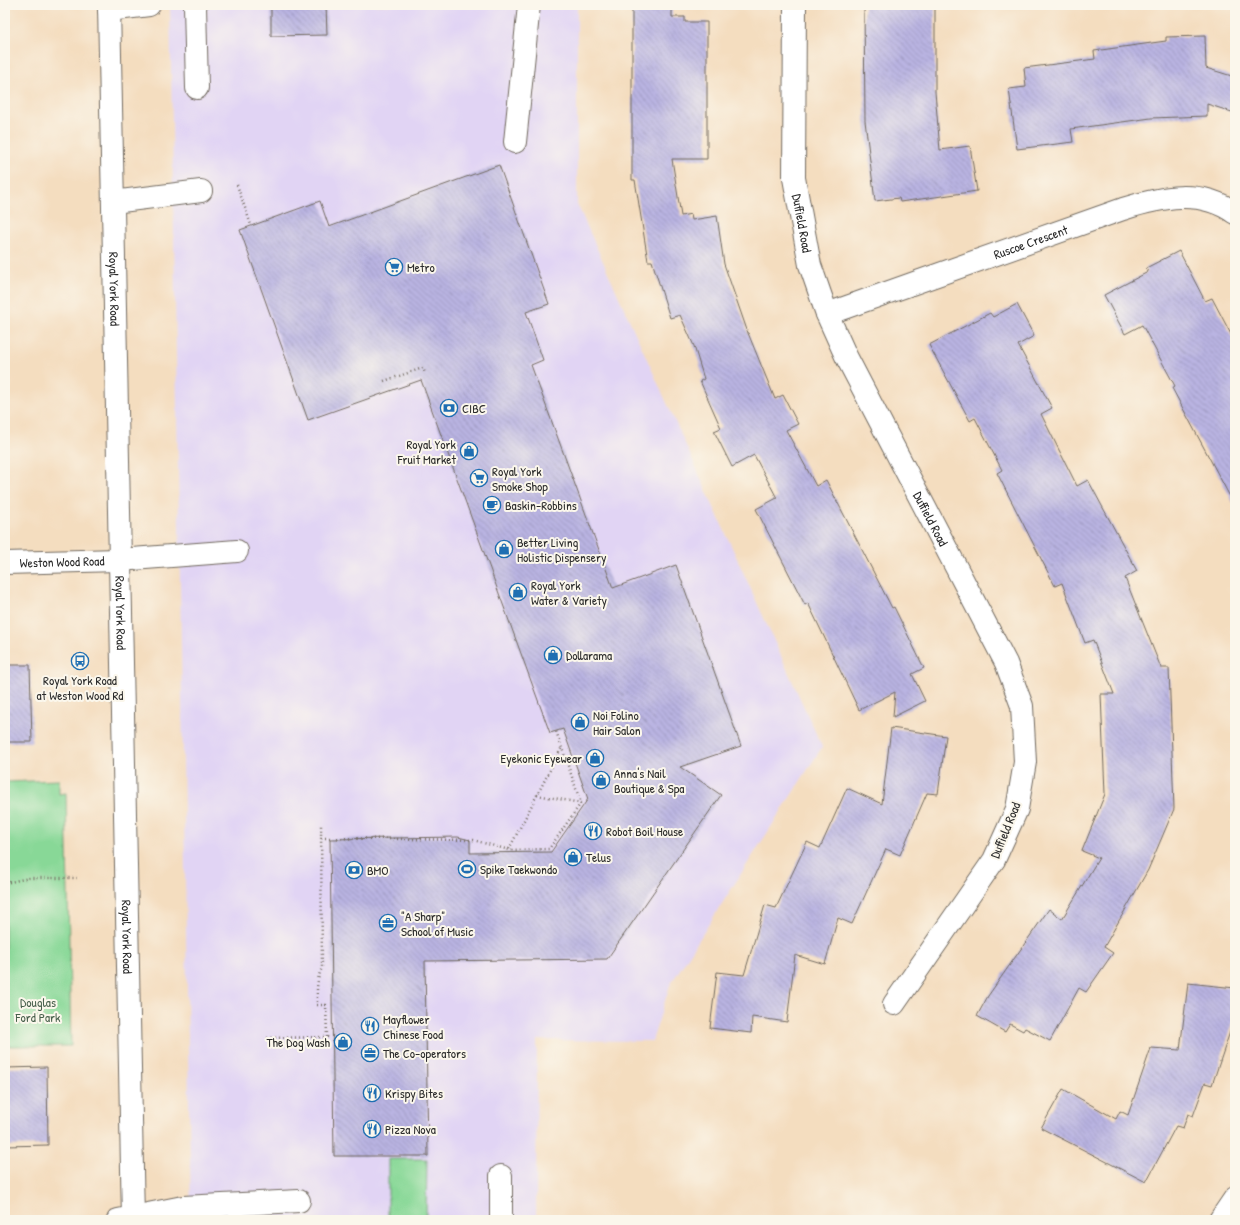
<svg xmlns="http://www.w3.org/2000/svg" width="1240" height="1225" font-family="'Patrick Hand',sans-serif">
  <defs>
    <pattern id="building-back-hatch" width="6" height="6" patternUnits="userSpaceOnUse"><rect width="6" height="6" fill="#b9b4e2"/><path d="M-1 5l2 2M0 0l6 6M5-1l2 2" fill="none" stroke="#9793b7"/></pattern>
  </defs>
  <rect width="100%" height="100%" fill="#fbf7ec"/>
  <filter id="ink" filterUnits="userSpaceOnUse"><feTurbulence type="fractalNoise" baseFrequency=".025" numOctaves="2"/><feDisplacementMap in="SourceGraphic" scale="8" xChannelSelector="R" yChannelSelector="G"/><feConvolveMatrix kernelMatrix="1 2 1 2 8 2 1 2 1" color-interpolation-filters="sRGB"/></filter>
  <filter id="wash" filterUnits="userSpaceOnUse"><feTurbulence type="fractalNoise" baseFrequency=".012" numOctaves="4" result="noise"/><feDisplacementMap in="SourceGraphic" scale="16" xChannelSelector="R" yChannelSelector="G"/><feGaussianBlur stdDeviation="0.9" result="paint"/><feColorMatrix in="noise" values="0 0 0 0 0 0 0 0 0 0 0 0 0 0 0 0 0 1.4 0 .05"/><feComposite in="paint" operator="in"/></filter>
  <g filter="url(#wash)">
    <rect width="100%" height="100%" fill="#f4ddbf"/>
    <polygon fill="#e1d4f4" points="170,5 577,5 577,204 822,747 670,985 652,1041 537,1040 536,1220 191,1220"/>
    <g fill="#88d897" stroke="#5a8261">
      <polygon points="59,780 59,794 66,793 71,1046 5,1046 5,782"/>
      <polygon points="388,1159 427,1159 426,1220 388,1220"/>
    </g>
    <g id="blocks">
      <g fill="url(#building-back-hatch)">
        <polygon points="271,5 326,5 327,35 271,36"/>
        <polygon points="632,5 672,5 672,17 685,17 685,22 707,22 707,159 672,159 681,216 691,214 692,220 717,216 724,264 748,333 775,399 783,395 798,424 786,430 816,486 826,480 892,608 894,607 924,668 912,674 925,701 893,717 895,692 859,710 808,603 805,605 756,509 777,498 754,455 732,467 714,431 721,428 700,381 704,379 694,346 680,315 670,318 652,261 648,261 635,180 632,180"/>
        <polygon points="864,5 935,5 935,92 940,150 970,146 977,191 900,202 899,198 875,201 865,121"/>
        <polygon points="1205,36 1206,68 1235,77 1235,113 1207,104 1207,116 1151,118 1071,129 1073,142 1017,149 1009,89 1026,87 1024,68 1095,59 1094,51 1166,41 1166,37"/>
        <polygon points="499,165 549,304 526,312 543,360 531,365 613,588 676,565 741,746 680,767 721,795 607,959 425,961 428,1156 334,1156 330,839 458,837 470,840 470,853 551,852 588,799 563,729 550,733 421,380 308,420 240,230 320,201 329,227"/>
        <polygon points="1179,251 1205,301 1212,298 1235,342 1235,506 1172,388 1175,386 1142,325 1125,334 1104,295 1148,272 1146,268"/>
        <polygon points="1017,304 1034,336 1018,345 1052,408 1041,414 1077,486 1088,480 1137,571 1125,578 1161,668 1169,668 1174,809 1148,870 1104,947 1113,953 1086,992 1079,988 1050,1041 1025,1028 1023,1031 1010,1024 1005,1032 977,1016 988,996 1049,909 1062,919 1099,858 1082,851 1105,794 1101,694 1114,694 1093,640 1085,643 1062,583 1055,586 997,473 1002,470 975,418 970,421 929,345 990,313 993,317"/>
        <polygon points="5,665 30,665 32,742 5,742"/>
        <polygon points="891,728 946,736 938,794 927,793 900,855 886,849 852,924 838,918 825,964 795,955 787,1022 752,1017 751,1033 710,1028 717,972 744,975 765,905 776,908 807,842 820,848 847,788 882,804"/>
        <polygon points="1188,983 1235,988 1235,1017 1212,1085 1205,1083 1193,1116 1188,1114 1183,1128 1176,1126 1146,1182 1041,1128 1063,1089 1116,1119 1120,1111 1128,1115 1151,1048 1180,1050"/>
        <polygon points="47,1067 48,1145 5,1146 5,1068"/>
      </g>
    </g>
  </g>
  <g filter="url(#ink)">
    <use href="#blocks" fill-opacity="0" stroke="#71695f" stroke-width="1"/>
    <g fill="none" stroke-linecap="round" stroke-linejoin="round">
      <defs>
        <g id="minor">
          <polyline points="195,5 197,88"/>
          <path id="s1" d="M795,5L794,178L810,265L827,314L846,356L1006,663L1022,706L1025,762L1017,809L994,860L894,1004"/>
          <polyline points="109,10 149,5"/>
          <polyline points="515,142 529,5"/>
          <polyline points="113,202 201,191"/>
          <path id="s2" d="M827,314L1123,209C1161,197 1200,188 1235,213"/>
          <path id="s3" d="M5,563L119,560L237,551"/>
          <polyline points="501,1176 501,1220"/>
          <polyline points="118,1220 183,1207 299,1201"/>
          <polyline points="1220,1220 1235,1198"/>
        </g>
        <g id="major">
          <path id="s4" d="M109,5L133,1220"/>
        </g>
      </defs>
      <use href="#minor" stroke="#71695f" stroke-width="24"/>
      <use href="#major" stroke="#71695f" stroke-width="24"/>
      <g stroke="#71695f" stroke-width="2.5" stroke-dasharray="1 3" stroke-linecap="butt">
        <polyline points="237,185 251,225"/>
        <polyline points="384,381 423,368 425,373"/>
        <polyline points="537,795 581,803"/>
        <polyline points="321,838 473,840 509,850 549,849 581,803 556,731"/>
        <polyline points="509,849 562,747"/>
        <polyline points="5,883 29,878 77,878"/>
        <path d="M267,1038L327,1037L326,1005H317C317,991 316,980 322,968L321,824"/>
      </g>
      <use href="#minor" stroke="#fff" stroke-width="22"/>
      <use href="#major" stroke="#fff" stroke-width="22"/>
    </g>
  </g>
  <defs>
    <symbol id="supermarket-ring" viewBox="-11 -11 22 22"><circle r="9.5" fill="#fbf7ec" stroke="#1f6fb2" stroke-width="1.5"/><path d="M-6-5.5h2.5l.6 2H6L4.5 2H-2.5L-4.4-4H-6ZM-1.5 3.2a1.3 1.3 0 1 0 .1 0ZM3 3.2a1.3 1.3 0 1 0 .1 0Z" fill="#1f6fb2"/></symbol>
    <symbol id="bank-ring" viewBox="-11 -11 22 22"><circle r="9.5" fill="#fbf7ec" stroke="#1f6fb2" stroke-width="1.5"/><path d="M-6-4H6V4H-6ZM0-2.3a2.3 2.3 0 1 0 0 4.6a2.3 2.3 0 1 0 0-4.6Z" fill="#1f6fb2"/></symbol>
    <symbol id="shop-ring" viewBox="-11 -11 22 22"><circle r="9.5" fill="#fbf7ec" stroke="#1f6fb2" stroke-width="1.5"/><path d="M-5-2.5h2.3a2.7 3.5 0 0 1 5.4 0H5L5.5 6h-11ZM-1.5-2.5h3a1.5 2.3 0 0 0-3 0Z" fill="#1f6fb2"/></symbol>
    <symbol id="cafe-ring" viewBox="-11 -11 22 22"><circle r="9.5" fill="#fbf7ec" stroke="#1f6fb2" stroke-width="1.5"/><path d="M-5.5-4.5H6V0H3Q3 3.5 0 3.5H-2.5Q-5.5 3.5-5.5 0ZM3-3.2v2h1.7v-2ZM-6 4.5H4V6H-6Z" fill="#1f6fb2"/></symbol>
    <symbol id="bus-ring" viewBox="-11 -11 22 22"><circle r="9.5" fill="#fbf7ec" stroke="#1f6fb2" stroke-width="1.5"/><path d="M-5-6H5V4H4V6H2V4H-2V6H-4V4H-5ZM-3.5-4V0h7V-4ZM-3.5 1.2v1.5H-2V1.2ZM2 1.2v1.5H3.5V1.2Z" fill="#1f6fb2"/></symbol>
    <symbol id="restaurant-ring" viewBox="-11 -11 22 22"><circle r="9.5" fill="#fbf7ec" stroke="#1f6fb2" stroke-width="1.5"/><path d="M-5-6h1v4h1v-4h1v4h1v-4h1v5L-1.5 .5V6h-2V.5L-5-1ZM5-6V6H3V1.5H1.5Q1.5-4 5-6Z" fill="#1f6fb2"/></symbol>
    <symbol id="stadium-ring" viewBox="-11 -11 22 22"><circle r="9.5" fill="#fbf7ec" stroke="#1f6fb2" stroke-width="1.5"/><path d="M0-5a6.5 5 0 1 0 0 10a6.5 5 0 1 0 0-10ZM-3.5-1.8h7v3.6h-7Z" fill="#1f6fb2"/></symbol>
    <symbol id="office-ring" viewBox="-11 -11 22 22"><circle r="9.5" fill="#fbf7ec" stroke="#1f6fb2" stroke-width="1.5"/><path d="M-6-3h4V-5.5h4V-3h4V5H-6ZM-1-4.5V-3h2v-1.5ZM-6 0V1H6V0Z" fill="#1f6fb2"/></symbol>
  </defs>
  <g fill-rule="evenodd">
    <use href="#supermarket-ring" x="384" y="257" width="20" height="20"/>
    <use href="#bank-ring" x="439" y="398" width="20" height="20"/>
    <use href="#shop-ring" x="459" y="441" width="20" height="20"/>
    <use href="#supermarket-ring" x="469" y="468" width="20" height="20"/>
    <use href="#cafe-ring" x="482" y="495" width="20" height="20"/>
    <use href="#shop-ring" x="494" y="539" width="20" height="20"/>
    <use href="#shop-ring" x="508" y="582" width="20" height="20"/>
    <use href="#shop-ring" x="543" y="645" width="20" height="20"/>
    <use href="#bus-ring" x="70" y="651" width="20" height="20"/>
    <use href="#shop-ring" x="570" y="712" width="20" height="20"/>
    <use href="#shop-ring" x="585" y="748" width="20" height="20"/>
    <use href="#shop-ring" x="591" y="770" width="20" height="20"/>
    <use href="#restaurant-ring" x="583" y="821" width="20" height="20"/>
    <use href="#shop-ring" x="563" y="847" width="20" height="20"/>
    <use href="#stadium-ring" x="457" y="859" width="20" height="20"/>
    <use href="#bank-ring" x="344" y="860" width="20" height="20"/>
    <use href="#office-ring" x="378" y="913" width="20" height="20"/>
    <use href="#restaurant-ring" x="360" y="1016" width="20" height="20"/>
    <use href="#shop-ring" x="333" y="1032" width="20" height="20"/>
    <use href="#office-ring" x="360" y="1043" width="20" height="20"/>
    <use href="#restaurant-ring" x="362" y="1083" width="20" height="20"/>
    <use href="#restaurant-ring" x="362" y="1119" width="20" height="20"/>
  </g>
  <g text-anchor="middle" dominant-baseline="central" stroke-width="4" stroke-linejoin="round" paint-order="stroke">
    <g font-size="13" fill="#2b2b2b" stroke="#fbf7ec">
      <text stroke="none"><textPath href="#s1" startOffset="219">Duffield Road</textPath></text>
      <text stroke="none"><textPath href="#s2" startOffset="216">Ruscoe Crescent</textPath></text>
      <text stroke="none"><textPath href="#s4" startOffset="284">Royal York Road</textPath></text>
      <text stroke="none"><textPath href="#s1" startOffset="543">Duffield Road</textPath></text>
      <text stroke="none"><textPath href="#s3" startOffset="57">Weston Wood Road</textPath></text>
      <text stroke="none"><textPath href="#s4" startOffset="608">Royal York Road</textPath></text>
      <text transform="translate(1005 830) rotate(-68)">Duffield Road</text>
      <text stroke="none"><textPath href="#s4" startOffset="932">Royal York Road</textPath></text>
    </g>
    <g font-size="13" fill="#2b2b2b" stroke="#fbf7ec" text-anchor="start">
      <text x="407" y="267">Metro</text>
      <text x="462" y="408">CIBC</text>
      <text x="456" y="444" text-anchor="end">Royal York<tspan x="456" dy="15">Fruit Market</tspan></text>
      <text x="492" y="471">Royal York<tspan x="492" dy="15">Smoke Shop</tspan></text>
      <text x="505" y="505">Baskin-Robbins</text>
      <text x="517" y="542">Better Living<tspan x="517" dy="15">Holistic Dispensery</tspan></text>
      <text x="531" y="585">Royal York<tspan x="531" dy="15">Water &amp; Variety</tspan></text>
      <text x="566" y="655">Dollarama</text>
      <text x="80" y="680" text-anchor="middle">Royal York Road<tspan x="80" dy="15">at Weston Wood Rd</tspan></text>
      <text x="593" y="715">Noi Folino<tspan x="593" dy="15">Hair Salon</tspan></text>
      <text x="582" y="758" text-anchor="end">Eyekonic Eyewear</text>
      <text x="614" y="773">Anna's Nail<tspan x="614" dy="15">Boutique &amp; Spa</tspan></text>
      <text x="606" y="831">Robot Boil House</text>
      <text x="586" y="857">Telus</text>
      <text x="480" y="869">Spike Taekwondo</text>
      <text x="367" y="870">BMO</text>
      <text x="401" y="916">"A Sharp"<tspan x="401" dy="15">School of Music</tspan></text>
      <text x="383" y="1019">Mayflower<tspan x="383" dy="15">Chinese Food</tspan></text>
      <text x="330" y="1042" text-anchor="end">The Dog Wash</text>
      <text x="383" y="1053">The Co-operators</text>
      <text x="385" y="1093">Krispy Bites</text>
      <text x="385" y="1129">Pizza Nova</text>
    </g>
    <g font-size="13" fill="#475f4b" stroke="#fbf7ec">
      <text x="38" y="1002">Douglas<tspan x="38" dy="15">Ford Park</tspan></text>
    </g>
  </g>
  <rect width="1240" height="1225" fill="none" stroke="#fbf7ec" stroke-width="20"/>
</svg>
